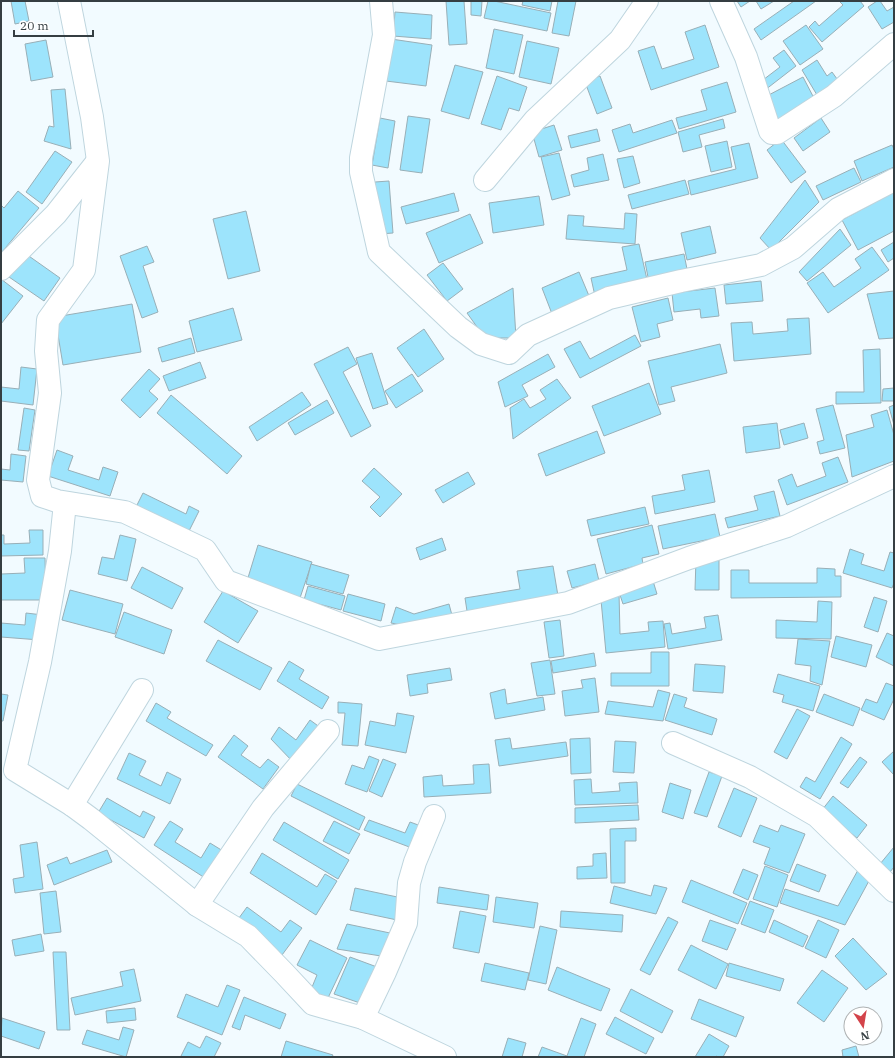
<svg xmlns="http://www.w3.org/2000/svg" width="895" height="1058" font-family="'IBM Plex Serif',serif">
  <rect width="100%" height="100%" fill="#f2fbff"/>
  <g fill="#9de4fc" stroke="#98afb7">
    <polygon points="11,1 25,1 29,21 15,24"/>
    <polygon points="446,1 464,1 467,44 449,45"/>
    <polygon points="471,1 482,1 481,16 471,15"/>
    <polygon points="488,1 494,1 551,13 547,31 484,18"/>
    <polygon points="523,1 552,1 550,11 522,5"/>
    <polygon points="558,1 576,1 569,36 552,33"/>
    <polygon points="737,1 750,1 741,7"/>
    <polygon points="756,1 774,1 761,9"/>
    <polygon points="794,1 816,1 761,40 754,29"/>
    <polygon points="839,1 860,1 864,6 822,42 809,27 815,21 819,26 843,5"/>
    <polygon points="877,1 880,1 887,11 894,7 894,22 882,29 868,7"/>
    <polygon points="395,12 432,15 431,39 393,36"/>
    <polygon points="705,25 719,67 651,90 638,51 654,46 662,69 694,59 685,32"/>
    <polygon points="806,25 823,49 800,65 783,41"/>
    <polygon points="494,29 523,35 514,74 486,68"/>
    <polygon points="391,39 432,45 426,86 386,81"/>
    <polygon points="46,40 53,77 31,81 25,44"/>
    <polygon points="527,41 559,48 551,84 519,77"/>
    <polygon points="784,50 796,66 765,90 759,83 780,67 773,58"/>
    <polygon points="817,60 827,76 832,72 840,83 820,100 802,70"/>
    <polygon points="455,65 483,72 469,119 441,111"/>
    <polygon points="497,76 527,87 519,111 509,108 501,130 481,124"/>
    <polygon points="600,76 612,108 597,114 585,82"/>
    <polygon points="803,77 816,102 776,122 763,98"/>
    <polygon points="727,82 736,112 679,129 676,118 707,110 701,90"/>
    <polygon points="65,89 71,149 44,141 49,126 54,127 51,90"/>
    <polygon points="408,116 430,119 422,173 400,170"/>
    <polygon points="380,118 395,121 388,168 372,165"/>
    <polygon points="821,118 830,132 803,151 794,138"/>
    <polygon points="723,119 725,128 699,135 702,147 683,152 678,132"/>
    <polygon points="672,120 677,133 619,152 612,130 630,124 633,133"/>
    <polygon points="554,125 562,150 539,157 532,132"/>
    <polygon points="597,129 600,141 571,148 568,136"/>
    <polygon points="781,139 806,172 791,183 767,150"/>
    <polygon points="727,141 732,167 711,172 705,146"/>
    <polygon points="749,143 758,178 691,195 688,181 736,169 731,147"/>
    <polygon points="892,145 894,149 894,167 862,181 854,161"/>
    <polygon points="55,151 72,162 42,204 26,192"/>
    <polygon points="559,153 570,195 552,200 541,157"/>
    <polygon points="603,154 609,180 574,187 571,175 589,170 587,158"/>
    <polygon points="633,156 640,183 624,188 617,159"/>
    <polygon points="854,168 861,182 823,200 816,186"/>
    <polygon points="685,180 689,194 632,209 628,195"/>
    <polygon points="805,180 819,202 771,250 760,238"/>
    <polygon points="389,181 393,233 379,234 375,182"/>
    <polygon points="18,191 39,208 1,253 1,205 4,208"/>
    <polygon points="894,192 894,231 858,250 842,220"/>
    <polygon points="454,193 459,211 406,224 401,207"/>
    <polygon points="539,196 544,225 493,233 489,203"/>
    <polygon points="246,211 260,271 228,279 213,219"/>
    <polygon points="625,213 637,214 635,244 566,239 568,215 584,216 583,226 624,229"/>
    <polygon points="470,214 483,243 439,263 426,233"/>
    <polygon points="710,226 716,253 687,260 681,233"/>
    <polygon points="840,229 851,245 807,281 799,272"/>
    <polygon points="894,242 894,258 888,262 881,250"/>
    <polygon points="639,244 648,284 595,296 591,278 627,270 622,247"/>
    <polygon points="147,246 154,262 143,266 158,312 142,318 120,256"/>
    <polygon points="872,247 889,270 828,313 807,283 823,272 834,287 861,268 855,259"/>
    <polygon points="26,254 60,278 44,301 9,277"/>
    <polygon points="684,254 688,274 649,282 645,262"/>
    <polygon points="443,263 463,289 447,301 427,275"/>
    <polygon points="579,272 592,303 554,319 542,288"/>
    <polygon points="1,279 23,296 1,324"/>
    <polygon points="761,281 763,301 726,304 724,285"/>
    <polygon points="513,288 516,338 485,338 467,313"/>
    <polygon points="715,288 719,316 701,318 700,309 674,312 672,293"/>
    <polygon points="894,291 894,338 879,339 867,294"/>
    <polygon points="668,298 673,320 657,324 660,337 641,342 632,307"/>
    <polygon points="132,304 141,352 63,365 55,317"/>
    <polygon points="233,308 242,340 197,352 189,321"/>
    <polygon points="809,318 811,354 734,361 731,323 752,322 753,334 788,331 787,319"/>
    <polygon points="424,329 444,359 418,377 397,348"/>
    <polygon points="635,335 641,346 580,378 564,349 580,341 590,359"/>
    <polygon points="191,338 195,353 162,362 158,348"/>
    <polygon points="720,344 727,373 671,387 675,401 659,405 648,361"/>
    <polygon points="348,347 357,364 343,372 371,426 351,437 314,364"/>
    <polygon points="880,349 881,403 836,404 836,392 864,392 863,350"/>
    <polygon points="372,353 388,404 373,409 356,358"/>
    <polygon points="548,354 555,367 522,385 528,396 505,407 498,382"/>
    <polygon points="200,362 206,378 169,391 163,376"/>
    <polygon points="21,367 37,369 33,405 1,401 1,387 19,389"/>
    <polygon points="149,369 160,379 149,391 158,399 140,418 121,400"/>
    <polygon points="412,374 423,391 396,408 385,391"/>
    <polygon points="557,379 571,398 513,439 510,408 524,399 530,408 546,399 540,390"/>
    <polygon points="649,383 661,414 604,436 592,406"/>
    <polygon points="894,388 894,401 882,401 883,389"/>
    <polygon points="302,392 311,405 257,441 249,427"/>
    <polygon points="171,395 242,456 227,474 157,413"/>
    <polygon points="327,400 334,413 295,435 288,423"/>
    <polygon points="833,405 845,448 820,454 817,442 824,440 816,409"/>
    <polygon points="894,405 894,425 889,407"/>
    <polygon points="24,408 35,410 29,451 18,450"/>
    <polygon points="887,410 894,435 894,461 852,477 846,435 874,427 871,415"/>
    <polygon points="777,423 780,448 746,453 743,427"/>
    <polygon points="804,423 808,438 784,445 780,430"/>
    <polygon points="597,431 605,453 546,476 538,454"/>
    <polygon points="57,450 73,456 68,470 99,480 103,467 118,472 110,496 48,476"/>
    <polygon points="11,454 26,456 23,482 1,480 1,469 10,470"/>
    <polygon points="838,457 848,482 787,505 778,480 792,474 797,487 826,476 822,463"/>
    <polygon points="374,468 402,494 380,517 370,507 380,497 362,481"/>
    <polygon points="709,470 715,502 655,514 652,496 685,490 682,475"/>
    <polygon points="468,472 475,484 443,503 435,490"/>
    <polygon points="774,491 780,516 728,528 725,518 758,510 754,496"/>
    <polygon points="143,493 186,514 189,506 199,511 187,535 135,509"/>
    <polygon points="645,507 649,524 591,536 587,520"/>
    <polygon points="715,514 720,537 663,549 658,526"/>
    <polygon points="652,525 659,554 642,558 643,564 606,574 597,539"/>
    <polygon points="29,530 43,530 43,555 1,556 1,535 4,535 4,544 30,543"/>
    <polygon points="120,535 136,539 127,581 98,574 102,557 114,559"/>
    <polygon points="442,538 446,550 420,560 416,548"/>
    <polygon points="258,545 312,562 300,598 247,581"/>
    <polygon points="850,549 864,554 861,564 884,571 890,552 894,553 894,583 892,588 843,573"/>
    <polygon points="24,558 45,558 46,600 1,600 1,574 25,573"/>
    <polygon points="696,559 719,559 719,590 695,590"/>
    <polygon points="311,564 349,575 343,594 306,584"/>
    <polygon points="595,564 599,581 572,588 567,571"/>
    <polygon points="553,566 558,596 467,611 465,598 520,589 517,571"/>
    <polygon points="142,567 183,588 172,609 131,588"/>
    <polygon points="817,568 835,569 835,576 841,576 841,597 731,598 731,570 749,570 749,583 817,583"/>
    <polygon points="653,581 657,594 623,604 619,592"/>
    <polygon points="308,586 345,596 341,610 304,600"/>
    <polygon points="70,590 123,604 115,634 62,620"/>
    <polygon points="223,591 258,611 238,643 204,622"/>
    <polygon points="619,593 620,634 649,631 648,622 663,621 665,647 606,653 601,600"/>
    <polygon points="348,594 385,604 381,621 343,611"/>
    <polygon points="874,597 887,601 878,632 864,627"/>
    <polygon points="818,601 832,602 831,639 776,638 776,620 817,622"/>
    <polygon points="449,604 453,619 418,628 391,623 396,607 414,614"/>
    <polygon points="124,612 172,630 164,654 115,637"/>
    <polygon points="26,613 43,615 40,640 1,637 1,623 25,625"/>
    <polygon points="718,615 722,640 668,649 664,624 670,623 672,634 706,628 704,617"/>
    <polygon points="560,620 564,656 549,658 544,622"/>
    <polygon points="887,633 894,636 894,666 876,657"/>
    <polygon points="836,636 872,645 866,667 831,657"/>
    <polygon points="798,639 830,641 822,685 810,681 811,666 795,664"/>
    <polygon points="218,640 272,668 260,690 206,661"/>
    <polygon points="651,652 669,652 669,686 611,686 611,673 651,673"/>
    <polygon points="594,653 596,666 553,673 551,661"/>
    <polygon points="550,660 555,694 537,696 531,663"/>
    <polygon points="289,661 304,670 299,679 329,697 322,709 277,681"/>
    <polygon points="695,664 725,666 723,693 693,691"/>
    <polygon points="450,668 452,680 427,684 428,693 410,696 407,675"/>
    <polygon points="778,674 820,686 813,711 782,702 784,695 773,692"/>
    <polygon points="595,678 599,712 565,716 562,691 583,688 581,680"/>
    <polygon points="886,683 894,686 894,699 884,720 861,710 866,699 877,703"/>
    <polygon points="505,689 507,704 543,697 545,710 495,719 490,693"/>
    <polygon points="658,690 670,693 663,721 605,714 608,701 653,707"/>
    <polygon points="1,694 8,695 3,721 1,721"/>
    <polygon points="674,694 687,698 684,707 717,719 712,735 665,720"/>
    <polygon points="824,694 860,708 853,726 816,712"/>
    <polygon points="338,702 362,704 358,746 342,745 345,713 338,713"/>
    <polygon points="156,703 171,712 167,718 213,745 206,756 146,721"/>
    <polygon points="797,709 810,716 787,759 774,752"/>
    <polygon points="397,713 414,716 406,753 365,745 370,721 395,726"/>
    <polygon points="310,720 321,728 294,763 271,739 279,727 296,740"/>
    <polygon points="234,735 248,746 241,755 260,768 268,759 279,767 263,789 218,757"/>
    <polygon points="841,737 852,744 820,799 800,787 806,777 815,782"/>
    <polygon points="510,738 512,749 566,742 568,756 499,766 495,740"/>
    <polygon points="590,738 591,773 571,774 570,739"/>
    <polygon points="615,741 636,742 634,773 613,772"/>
    <polygon points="894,751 894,775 882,762"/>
    <polygon points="129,753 146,761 139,775 161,786 167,772 181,779 170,804 117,779"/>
    <polygon points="369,756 379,760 367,792 345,784 352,765 364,769"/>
    <polygon points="860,757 867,762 848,788 840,783"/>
    <polygon points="383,759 396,764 382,797 369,791"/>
    <polygon points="489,764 491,793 424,797 423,777 442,775 443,786 474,784 473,765"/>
    <polygon points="709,772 722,776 707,817 694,813"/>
    <polygon points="591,779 592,793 620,791 619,783 637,782 638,803 575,805 574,780"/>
    <polygon points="670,783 691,790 683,819 662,812"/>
    <polygon points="297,784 365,817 359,830 291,796"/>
    <polygon points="734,788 757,798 741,837 718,827"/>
    <polygon points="833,796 867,825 857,838 822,810"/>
    <polygon points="107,798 140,817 143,811 155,817 144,838 98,813"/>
    <polygon points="638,805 639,820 575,823 575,808"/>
    <polygon points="369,820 405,833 410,822 421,826 412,848 364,830"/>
    <polygon points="170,821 183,829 175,842 201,858 210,843 223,851 205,878 154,845"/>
    <polygon points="334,821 360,834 349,854 323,841"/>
    <polygon points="284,822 349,860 338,879 273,840"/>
    <polygon points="760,825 778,832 781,825 805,834 789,873 764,864 770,848 753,842"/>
    <polygon points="636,828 636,841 625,841 625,883 611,883 610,829"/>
    <polygon points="37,842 43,889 15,893 13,879 24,877 20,845"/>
    <polygon points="894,847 894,867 890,872 880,864"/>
    <polygon points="107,850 112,862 54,885 47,865 67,857 70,864"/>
    <polygon points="262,853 317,887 325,874 337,881 316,915 250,873"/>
    <polygon points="606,853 607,878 577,879 577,867 593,866 593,854"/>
    <polygon points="797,864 826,875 819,892 790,881"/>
    <polygon points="765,866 788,875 777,907 753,899"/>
    <polygon points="743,869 758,875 748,900 733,893"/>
    <polygon points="858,870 870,879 845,925 780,903 785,889 838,906"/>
    <polygon points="691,880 747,903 738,924 682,902"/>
    <polygon points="654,885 667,888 656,914 610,903 614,886 651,896"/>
    <polygon points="439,887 489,895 487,910 437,903"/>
    <polygon points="355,888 402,898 397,920 350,910"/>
    <polygon points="56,891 61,932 44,934 40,893"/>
    <polygon points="496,897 538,903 534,928 493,922"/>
    <polygon points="750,901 774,910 765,933 741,924"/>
    <polygon points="247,907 281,932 290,920 302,928 282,955 236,922"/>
    <polygon points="460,911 486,916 479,953 453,948"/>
    <polygon points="561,911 623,915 622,932 560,927"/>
    <polygon points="668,917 678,922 650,975 640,970"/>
    <polygon points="710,920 736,929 727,950 702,941"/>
    <polygon points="774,920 808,936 803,947 769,932"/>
    <polygon points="818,920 839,930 826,958 805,948"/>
    <polygon points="347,924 390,933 381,956 337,949"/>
    <polygon points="540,926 557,930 546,984 528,980"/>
    <polygon points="41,934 44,951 15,956 12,940"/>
    <polygon points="853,938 887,974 866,990 835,956"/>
    <polygon points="310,940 347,958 327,1000 310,992 317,975 297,965"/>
    <polygon points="691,945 728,964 716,989 678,970"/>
    <polygon points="53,952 66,952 70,1030 57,1030"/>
    <polygon points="350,957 377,967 360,1003 334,994"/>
    <polygon points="485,963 529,973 525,990 481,981"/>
    <polygon points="729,963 784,979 780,991 726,976"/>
    <polygon points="557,967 610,989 601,1011 548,990"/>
    <polygon points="134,969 141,1001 75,1015 71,998 123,986 120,972"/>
    <polygon points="822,970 848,988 824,1022 797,1003"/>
    <polygon points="227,985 240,990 222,1035 177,1017 186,994 218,1007"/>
    <polygon points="631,989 673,1011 662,1033 620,1011"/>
    <polygon points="244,997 286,1014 280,1029 245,1015 240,1030 232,1027"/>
    <polygon points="699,999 744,1017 736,1037 691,1019"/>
    <polygon points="135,1008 136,1020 107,1023 106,1011"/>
    <polygon points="615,1017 654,1038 646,1054 606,1034"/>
    <polygon points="2,1018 45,1032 39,1049 1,1036"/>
    <polygon points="581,1018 596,1024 584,1057 538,1057 542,1047 567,1056"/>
    <polygon points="123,1027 134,1030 126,1057 82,1044 87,1030 119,1040"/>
    <polygon points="709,1034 729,1046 723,1057 718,1057 716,1056 715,1057 695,1057"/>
    <polygon points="206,1036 221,1043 214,1057 183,1057 181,1056 188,1042 200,1048"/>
    <polygon points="508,1038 526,1043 522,1057 502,1057"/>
    <polygon points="286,1041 333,1055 332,1057 281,1057"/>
    <polygon points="856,1046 859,1057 843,1057 842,1050"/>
  </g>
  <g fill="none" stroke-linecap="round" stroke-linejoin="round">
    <defs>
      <g id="minor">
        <polyline points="69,1 92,117 98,161 84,270 48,320 46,351 50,393 38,480 42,496 57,501 125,512 205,550 226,581 379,639 568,603 689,558 787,526 894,476"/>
        <polyline points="381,1 384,35 361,158 361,172 379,252 458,327 481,344 509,353 528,335 609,298 681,281 761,265 793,248 838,209 894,180"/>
        <polyline points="721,1 746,57 770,131 772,133 777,133 834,96 894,44"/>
        <polyline points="485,180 535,120 620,40 647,1"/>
        <polyline points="1,269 56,214 97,162"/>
        <polyline points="65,503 60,551 40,662 15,770 72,805 91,819 197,905 248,936 284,973 313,1004 363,1018 445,1057"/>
        <polyline points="673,743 750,777 817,816 894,891"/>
        <polyline points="72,805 142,690"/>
        <polyline points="197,905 263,808 328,731"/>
        <polyline points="363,1018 385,972 406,923 409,883 415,862 434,816"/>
      </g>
    </defs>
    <use href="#minor" stroke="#bed5de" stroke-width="24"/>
    <use href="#minor" stroke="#fff" stroke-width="22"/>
  </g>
  <rect width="895" height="1058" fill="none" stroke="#353e42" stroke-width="4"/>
  <g transform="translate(863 1026) rotate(168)"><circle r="19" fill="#ffffff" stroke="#aeb2b3"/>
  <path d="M0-3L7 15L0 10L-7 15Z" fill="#d3434a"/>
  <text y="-6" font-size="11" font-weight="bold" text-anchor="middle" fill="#353e42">N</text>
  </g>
  <path d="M14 30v6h79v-6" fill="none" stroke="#353e42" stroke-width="2"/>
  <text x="20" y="30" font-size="12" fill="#353e42" stroke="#ffffff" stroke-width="3" paint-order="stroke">20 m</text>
</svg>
